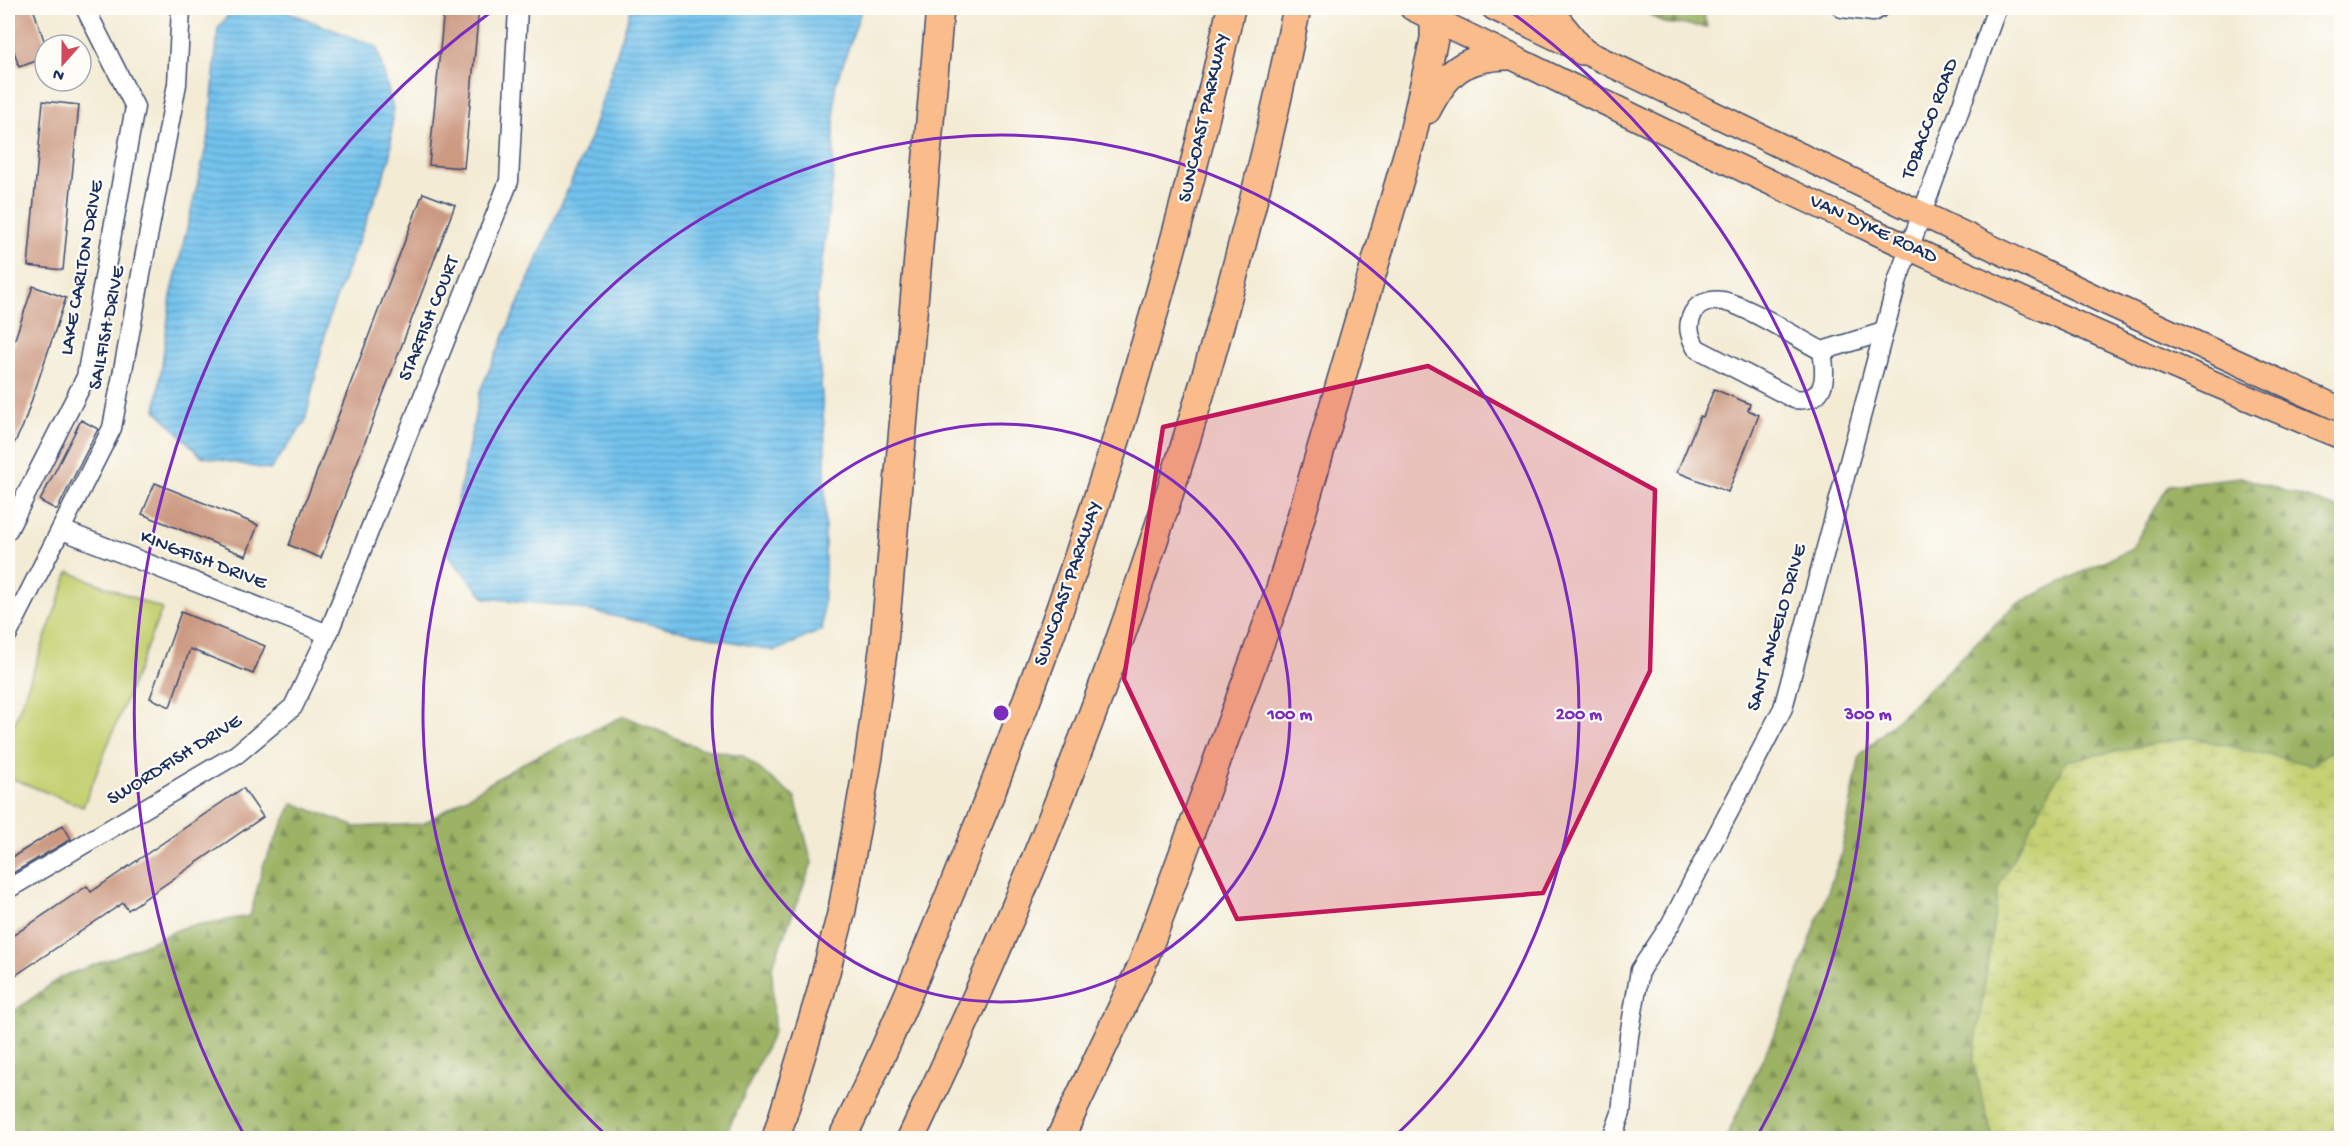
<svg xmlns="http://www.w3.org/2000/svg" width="2349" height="1146" font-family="'Gochi Hand',sans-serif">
  <defs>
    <pattern id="forest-firs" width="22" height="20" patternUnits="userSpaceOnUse" patternTransform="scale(1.5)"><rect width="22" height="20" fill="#9cb365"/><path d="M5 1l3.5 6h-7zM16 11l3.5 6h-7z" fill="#7e9256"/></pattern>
    <pattern id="wetland-marsh" width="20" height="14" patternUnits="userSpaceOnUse" patternTransform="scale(1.5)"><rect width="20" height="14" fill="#c5d173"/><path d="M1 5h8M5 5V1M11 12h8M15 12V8" fill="none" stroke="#a9b466"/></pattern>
    <pattern id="water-rules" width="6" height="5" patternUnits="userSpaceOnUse" patternTransform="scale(1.5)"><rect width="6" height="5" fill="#72c2ed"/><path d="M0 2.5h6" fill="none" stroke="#5d9ec3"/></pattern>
  </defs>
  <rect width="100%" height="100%" fill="#fdfcf7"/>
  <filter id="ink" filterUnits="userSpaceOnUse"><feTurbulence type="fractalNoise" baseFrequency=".0167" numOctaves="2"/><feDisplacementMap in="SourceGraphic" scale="12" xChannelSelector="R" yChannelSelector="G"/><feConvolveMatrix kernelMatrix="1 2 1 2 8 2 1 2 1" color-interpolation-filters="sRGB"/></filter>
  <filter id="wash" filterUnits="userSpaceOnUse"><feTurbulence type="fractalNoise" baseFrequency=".008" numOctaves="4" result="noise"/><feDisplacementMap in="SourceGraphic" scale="24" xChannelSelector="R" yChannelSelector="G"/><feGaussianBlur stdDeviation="1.35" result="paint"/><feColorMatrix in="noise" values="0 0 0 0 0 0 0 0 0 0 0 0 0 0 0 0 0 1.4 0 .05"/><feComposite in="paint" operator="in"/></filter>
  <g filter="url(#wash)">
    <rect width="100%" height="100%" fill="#f3ebd4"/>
    <g fill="url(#forest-firs)" stroke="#5c7162" stroke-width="1.5">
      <polygon points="1641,8 1702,8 1707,27 1663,23"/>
      <polygon points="2241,477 2341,509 2341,1138 1726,1138 1783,1015 1841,855 1860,755 2016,604 2132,548 2169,485"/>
      <polygon points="624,716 699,748 742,755 795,798 812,863 772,967 774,1030 724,1138 8,1138 8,1016 61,977 121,955 184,927 250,916 264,863 293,803 356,827 423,824 521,764"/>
    </g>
    <polygon fill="url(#wetland-marsh)" stroke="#708068" stroke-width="1.5" points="2189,737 2312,765 2341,743 2341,1138 1993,1138 1973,1063 1999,885 2066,761"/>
    <polygon fill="#c5d173" stroke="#708068" stroke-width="1.5" points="69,572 162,609 83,807 8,777 8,741"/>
    <g fill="url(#water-rules)" stroke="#4678a6" stroke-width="1.5">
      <polygon points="234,8 278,8 377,47 393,108 390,159 329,317 305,422 270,470 201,456 156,410 171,296 209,135 218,28"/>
      <polygon points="631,8 862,8 835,87 833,177 816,306 825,443 825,570 822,630 775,651 567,606 485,598 447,554 480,391 591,136"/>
    </g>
    <g id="blocks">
      <g fill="#cc9981">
        <polygon points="8,8 33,8 45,43 45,58 19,67 8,32"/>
        <polygon points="444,8 479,8 464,168 429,165"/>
        <polygon points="43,101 79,105 63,270 28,266"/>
        <polygon points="423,193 455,205 321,558 289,545"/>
        <polygon points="33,286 66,298 23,426 8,456 8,359"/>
        <polygon points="1714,389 1750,404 1748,410 1759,415 1728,492 1677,472 1700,416 1703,417"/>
        <polygon points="81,420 98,429 57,510 40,501"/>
        <polygon points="155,483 258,525 246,556 142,514"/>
        <polygon points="181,612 265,646 253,674 190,649 170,707 150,698"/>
        <polygon points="243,788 263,817 128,910 123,903 13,977 8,969 8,939 87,886 91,892"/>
        <polygon points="63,825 71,839 8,876 8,860"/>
      </g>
    </g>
  </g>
  <g filter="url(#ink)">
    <use href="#blocks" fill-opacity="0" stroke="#3b4b70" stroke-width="1.5"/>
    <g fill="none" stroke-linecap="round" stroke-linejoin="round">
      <defs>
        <g id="minor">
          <polyline points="1842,8 1873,12 1880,8"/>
          <path d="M1822,351C1826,375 1828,403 1794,399L1696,348C1690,336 1686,327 1693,313C1699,301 1717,298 1730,303C1756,311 1795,337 1822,351L1883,332"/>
          <polyline points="8,530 86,377 135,107 85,8"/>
          <polyline points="62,530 328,634"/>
          <polyline points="8,634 112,428 177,84 181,8"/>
          <polyline points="8,889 237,754 293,707 328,634 509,181 518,8"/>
          <polyline points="1612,1138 1621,1113 1629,1036 1640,970 1670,925 1783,708 1898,279 1997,8"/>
        </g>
        <g id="major">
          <path d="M1412,8C1718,159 2025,308 2342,437"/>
          <polyline points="1494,8 2103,301 2342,410"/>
        </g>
        <g id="highway">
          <polyline points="1547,8 1582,51"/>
          <path d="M1427,110C1447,71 1464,57 1508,56"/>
          <polyline points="776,1138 820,995 842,910 869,756 884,643 940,8"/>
          <path d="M842,1138C885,1053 922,963 958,874C1075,593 1166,304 1231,8"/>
          <path d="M911,1138C1083,779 1218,398 1297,8"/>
          <polyline points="1060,1138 1142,965 1279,592 1412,138 1434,39 1434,19 1431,8"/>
        </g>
      </defs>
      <use href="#minor" stroke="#3b4b70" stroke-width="21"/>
      <use href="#major" stroke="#3b4b70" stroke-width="27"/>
      <use href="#highway" stroke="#3b4b70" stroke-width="30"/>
      <use href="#minor" stroke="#fff" stroke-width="18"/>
      <use href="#major" stroke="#f9bc8a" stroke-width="24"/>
      <use href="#highway" stroke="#f9bc8a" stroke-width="27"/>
    </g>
  </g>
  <path fill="#c2185b" fill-opacity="0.2" stroke="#c2185b" stroke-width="4.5" stroke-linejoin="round" d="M1428,366L1655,490L1650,671L1543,893L1237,919L1124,679L1163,427Z"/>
  <g fill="none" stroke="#7b2cbf" stroke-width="3">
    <circle cx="1001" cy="713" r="289"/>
    <path d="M607 1136A578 578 0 1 1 1395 1136"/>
    <path d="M243 1133A867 867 0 0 1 491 12M1511 12A867 867 0 0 1 1759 1133"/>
  </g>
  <g text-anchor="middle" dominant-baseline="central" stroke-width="4.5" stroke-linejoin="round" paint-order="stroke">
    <g font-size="20" fill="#1b2f5e" stroke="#fdfcf7">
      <text transform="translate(1205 118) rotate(-77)">SUNCOAST PARKWAY</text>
      <text transform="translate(1931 119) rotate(-69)">TOBACCO ROAD</text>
      <text transform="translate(1873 230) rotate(25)">VAN DYKE ROAD</text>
      <text transform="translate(83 268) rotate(-80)">LAKE CARLTON DRIVE</text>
      <text transform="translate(430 319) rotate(-68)">STARFISH COURT</text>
      <text transform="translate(108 328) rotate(-79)">SAILFISH DRIVE</text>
      <text transform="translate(203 561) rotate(21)">KINGFISH DRIVE</text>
      <text transform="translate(1069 584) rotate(-71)">SUNCOAST PARKWAY</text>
      <text transform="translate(1778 628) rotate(-74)">SANT ANGELO DRIVE</text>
      <text transform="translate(175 761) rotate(-32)">SWORDFISH DRIVE</text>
    </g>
  </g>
  <circle cx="1001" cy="713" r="9" fill="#7b2cbf" stroke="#fdfcf7" stroke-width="3"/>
  <g font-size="18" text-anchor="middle" font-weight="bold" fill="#7b2cbf" stroke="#fdfcf7" stroke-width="4.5" stroke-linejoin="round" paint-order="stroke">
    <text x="1290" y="719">100 m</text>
    <text x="1579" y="719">200 m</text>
    <text x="1868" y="719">300 m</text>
  </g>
  <rect width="2349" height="1146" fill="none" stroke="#fdfcf7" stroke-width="30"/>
  <g transform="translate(63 63) rotate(201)"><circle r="28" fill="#fdfcf7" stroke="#a3aaba" stroke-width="1.5"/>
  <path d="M0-4.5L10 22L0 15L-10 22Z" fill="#d1495b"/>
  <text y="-9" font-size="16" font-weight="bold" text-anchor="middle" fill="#1b2f5e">N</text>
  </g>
</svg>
